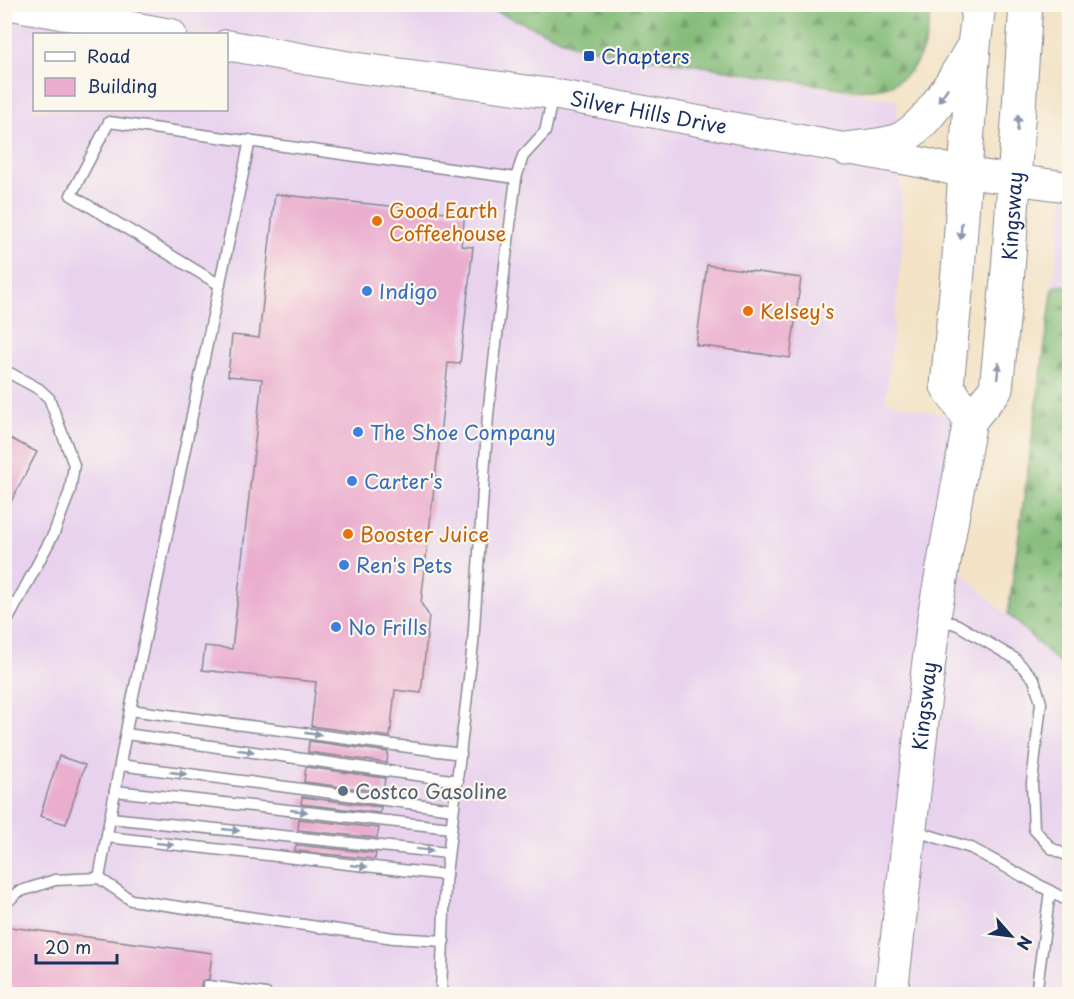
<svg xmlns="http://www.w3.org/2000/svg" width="1074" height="999" font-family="'Playpen Sans',sans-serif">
  <defs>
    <pattern id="forest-firs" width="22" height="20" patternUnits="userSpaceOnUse" patternTransform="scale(1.5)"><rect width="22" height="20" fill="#83bb78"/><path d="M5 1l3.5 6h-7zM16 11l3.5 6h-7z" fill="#6a9866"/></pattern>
  </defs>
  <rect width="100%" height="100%" fill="#fbf7ec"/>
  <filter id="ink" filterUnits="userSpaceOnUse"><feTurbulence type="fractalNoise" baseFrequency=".0167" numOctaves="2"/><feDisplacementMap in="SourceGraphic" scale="12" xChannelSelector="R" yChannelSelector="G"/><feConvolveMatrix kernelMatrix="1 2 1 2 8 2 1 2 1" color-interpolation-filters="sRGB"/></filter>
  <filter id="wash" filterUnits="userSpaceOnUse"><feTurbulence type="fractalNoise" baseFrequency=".008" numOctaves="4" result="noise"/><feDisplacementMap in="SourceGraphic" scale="24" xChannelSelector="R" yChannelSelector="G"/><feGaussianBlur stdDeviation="1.35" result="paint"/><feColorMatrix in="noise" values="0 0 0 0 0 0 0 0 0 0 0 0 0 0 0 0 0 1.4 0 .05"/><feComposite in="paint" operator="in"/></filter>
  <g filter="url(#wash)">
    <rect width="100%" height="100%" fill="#f3e2c5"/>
    <g fill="#e8d2ee" fill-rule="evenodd">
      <path d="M5,5H481L577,46L897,100L903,237L886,401L953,417L943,555L1069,673V994H5ZM34,34H226V110H34Z"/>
      <polygon points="1069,156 1069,285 1053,287"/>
    </g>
    <g fill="url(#forest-firs)" stroke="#4f756b" stroke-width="1.5">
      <path d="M481,5L932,4V5C928,35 924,68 893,84C883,90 864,89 852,90L577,46Z"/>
      <polygon points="1069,285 1070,285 1069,673 1008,614 1053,287"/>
    </g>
    <g id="blocks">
      <g fill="#eaadce">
        <polygon points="275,194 465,214 461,246 473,247 460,364 448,363 421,603 429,616 421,693 395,690 390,737 311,726 316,682 202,670 205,646 232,649 262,379 228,376 232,335 259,338"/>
        <polygon points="707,265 801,278 790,358 696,345"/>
        <polygon points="4,435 37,452 4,515"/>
        <polygon points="309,741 388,752 387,763 308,752"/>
        <polygon points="59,756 85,765 66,824 40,816"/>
        <polygon points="306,767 385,778 383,792 304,782"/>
        <polygon points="302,797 381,807 380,813 301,804"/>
        <polygon points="299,819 379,828 377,838 298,830"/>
        <polygon points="296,845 376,853 375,859 295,851"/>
        <polygon points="9,927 212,953 209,979 202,981 201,986 207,994 4,994 4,964"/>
      </g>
    </g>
  </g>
  <g filter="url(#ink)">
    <use href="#blocks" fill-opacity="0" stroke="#878892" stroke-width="1.5"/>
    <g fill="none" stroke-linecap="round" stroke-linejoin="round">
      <defs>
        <g id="lane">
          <polyline points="220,285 71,195 109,122 516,178"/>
          <polyline points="4,370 39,389 49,398 74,465 70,491 54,533 4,627"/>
          <polyline points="937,618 958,625 1002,651 1014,658 1034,679 1041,703 1032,783 1034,829 1051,848 1070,857"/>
          <polyline points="130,710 461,754"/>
          <polyline points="126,734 458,781"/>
          <polyline points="120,765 453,809"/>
          <polyline points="115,791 451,828"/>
          <polyline points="110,818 448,853"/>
          <polyline points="912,830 971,848 1070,902"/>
          <polyline points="107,837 446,875"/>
          <polyline points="99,878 130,710 250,140"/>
          <polyline points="4,905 18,892 55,880 99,878 131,900 394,938 444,941"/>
          <polyline points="208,986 266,994"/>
          <polyline points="441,994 445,883 473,644 488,415 505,265 516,178 523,156 545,132 553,95"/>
          <polyline points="1036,994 1050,891"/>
        </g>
        <g id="secondary">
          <polyline points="6,4 171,34"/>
          <path id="s1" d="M226,45L351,67L553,94L924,163L965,173L1070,187"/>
        </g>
        <g id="primary">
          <path d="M846,149C861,147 878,146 893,142C925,133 955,77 971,50"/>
          <polyline points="970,420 947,386 958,271 974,46 979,4"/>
          <path id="s2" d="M891,994L934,617L970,420L996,389L1008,271L1026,4"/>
        </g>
      </defs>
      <use href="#lane" stroke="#878892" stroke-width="13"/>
      <use href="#secondary" stroke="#878892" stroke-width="32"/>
      <use href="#primary" stroke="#878892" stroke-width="35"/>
      <use href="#lane" stroke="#fff" stroke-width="10"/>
      <use href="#secondary" stroke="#fff" stroke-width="30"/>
      <use href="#primary" stroke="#fff" stroke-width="33"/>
    </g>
    <defs><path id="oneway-solid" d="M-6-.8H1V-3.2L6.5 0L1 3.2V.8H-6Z" transform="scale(1.5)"/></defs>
    <g fill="#8d97ae">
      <use href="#oneway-solid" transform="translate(943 95) rotate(124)"/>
      <use href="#oneway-solid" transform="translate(1018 123) rotate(-86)"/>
      <use href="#oneway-solid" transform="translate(961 231) rotate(94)"/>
      <use href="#oneway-solid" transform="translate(998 371) rotate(-84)"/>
      <use href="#oneway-solid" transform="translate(313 734) rotate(8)"/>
      <use href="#oneway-solid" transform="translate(246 751) rotate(8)"/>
      <use href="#oneway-solid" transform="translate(178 773) rotate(8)"/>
      <use href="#oneway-solid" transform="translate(299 811) rotate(6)"/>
      <use href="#oneway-solid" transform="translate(231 830) rotate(6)"/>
      <use href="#oneway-solid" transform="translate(165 844) rotate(6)"/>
      <use href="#oneway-solid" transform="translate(425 850) rotate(7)"/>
      <use href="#oneway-solid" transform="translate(359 866) rotate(6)"/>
    </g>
  </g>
  <rect fill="#1a4fb4" stroke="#fbf7ec" stroke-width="2" x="583" y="50" width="12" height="12" rx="3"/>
  <g fill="#e8710a" stroke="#fbf7ec" stroke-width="2">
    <circle cx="377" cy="221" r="6"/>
    <circle cx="748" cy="311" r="6"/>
    <circle cx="348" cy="534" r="6"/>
  </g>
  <g fill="#3f7fe0" stroke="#fbf7ec" stroke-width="2">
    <circle cx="367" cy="291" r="6"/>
    <circle cx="358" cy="432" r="6"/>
    <circle cx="352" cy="481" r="6"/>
    <circle cx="344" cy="565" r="6"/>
    <circle cx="336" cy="627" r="6"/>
  </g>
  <circle fill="#5c6f8a" stroke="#fbf7ec" stroke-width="2" cx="343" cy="791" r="6"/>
  <g text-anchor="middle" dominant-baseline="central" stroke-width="4.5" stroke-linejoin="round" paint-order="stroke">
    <g font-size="20" fill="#164399" stroke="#fbf7ec" text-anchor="start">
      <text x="601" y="56">Chapters</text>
    </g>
    <g font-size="20" fill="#1b2f5e" stroke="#fbf7ec">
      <text stroke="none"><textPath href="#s1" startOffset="428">Silver Hills Drive</textPath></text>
      <text stroke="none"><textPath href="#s2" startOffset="794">Kingsway</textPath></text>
      <text stroke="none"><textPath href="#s2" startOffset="290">Kingsway</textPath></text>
    </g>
    <g font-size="20" fill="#c56008" stroke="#fbf7ec" text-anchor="start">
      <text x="389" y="210">Good Earth<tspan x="389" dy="23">Coffeehouse</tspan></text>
      <text x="760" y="311">Kelsey's</text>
      <text x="360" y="534">Booster Juice</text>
    </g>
    <g font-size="20" fill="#366cbe" stroke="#fbf7ec" text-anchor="start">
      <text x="379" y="291">Indigo</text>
      <text x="370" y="432">The Shoe Company</text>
      <text x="364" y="481">Carter's</text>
      <text x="356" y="565">Ren's Pets</text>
      <text x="348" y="627">No Frills</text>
    </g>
    <g font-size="20" fill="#4e5e75" stroke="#fbf7ec" text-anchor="start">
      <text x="355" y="791">Costco Gasoline</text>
    </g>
  </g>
  <rect width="1074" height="999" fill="none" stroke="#fbf7ec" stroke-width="24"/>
  <rect x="33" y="33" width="195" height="78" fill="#fbf7ec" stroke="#a1a7b3" stroke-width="1.5"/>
  <rect x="45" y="52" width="30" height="9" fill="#ffffff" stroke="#a1a7b3" stroke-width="1.5"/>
  <text x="87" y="63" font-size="18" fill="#1b2f5e">Road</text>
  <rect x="45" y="78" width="30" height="18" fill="#eaadce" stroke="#a1a7b3" stroke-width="1.5"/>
  <text x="87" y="93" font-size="18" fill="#1b2f5e">Building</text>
  <g transform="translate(1011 936) rotate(118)" stroke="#fbf7ec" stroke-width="4.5" paint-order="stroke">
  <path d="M0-4.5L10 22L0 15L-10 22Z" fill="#1b2f5e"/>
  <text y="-9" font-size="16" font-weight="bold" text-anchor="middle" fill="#1b2f5e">N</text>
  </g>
  <path d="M36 954v9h81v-9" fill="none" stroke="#1b2f5e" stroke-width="3"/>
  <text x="45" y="954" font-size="18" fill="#1b2f5e" stroke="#fbf7ec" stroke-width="4.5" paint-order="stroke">20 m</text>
</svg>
